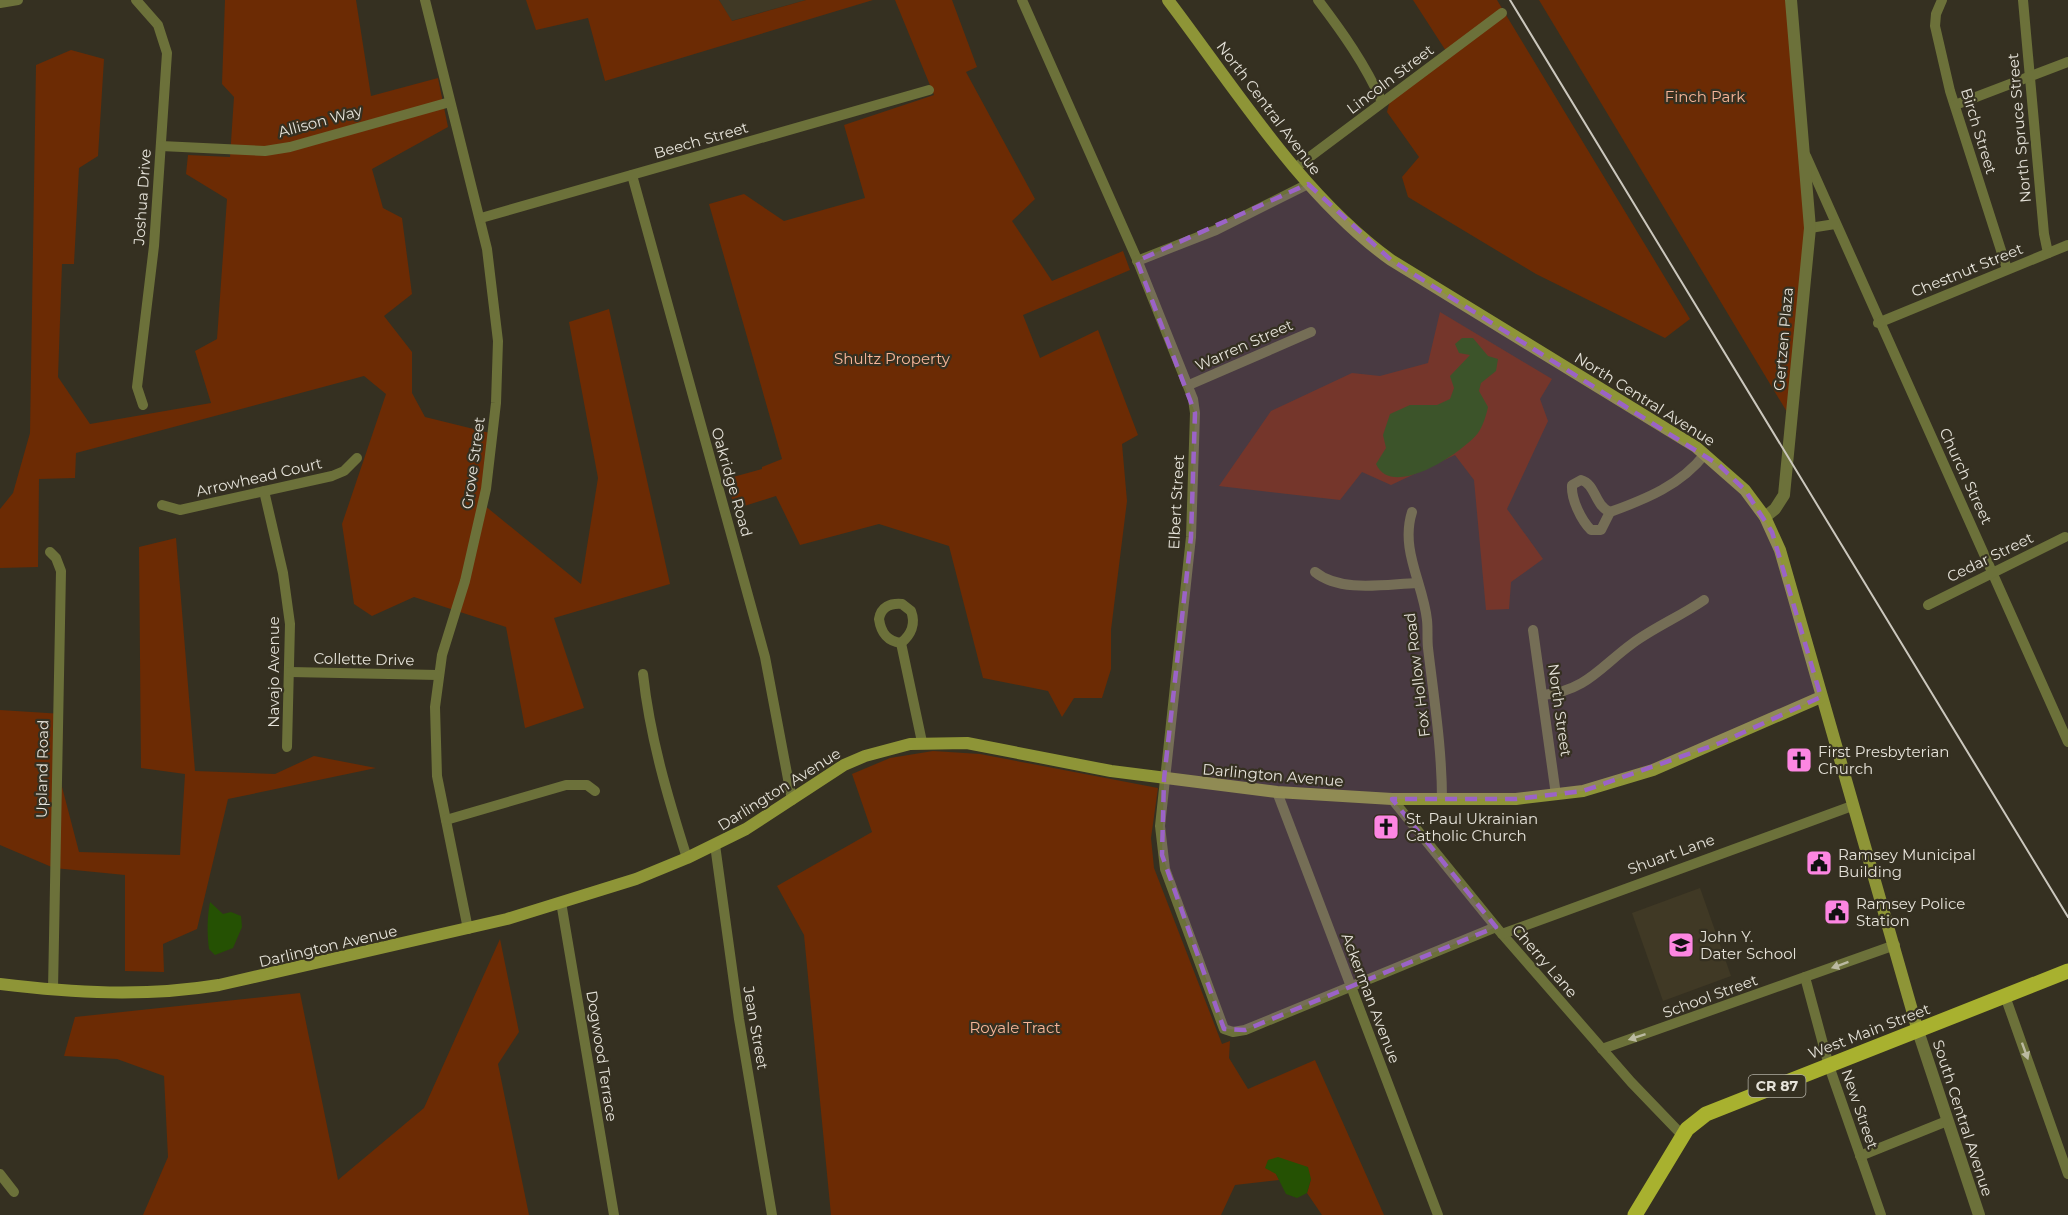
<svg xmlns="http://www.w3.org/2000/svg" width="2068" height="1215" font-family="Montserrat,sans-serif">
  <rect width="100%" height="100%" fill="#353021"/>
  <g fill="#403925">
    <polygon points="719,0 806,0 731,21"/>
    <polygon points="1700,888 1731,976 1663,1001 1632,913"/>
  </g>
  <g fill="#6c2b04">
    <polygon points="225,0 356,0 371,96 438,78 448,127 372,169 383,208 402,218 412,294 384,316 412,352 412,393 425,417 494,434 484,505 581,584 598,478 569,322 609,309 670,584 554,618 584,708 525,728 506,627 414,597 372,616 354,604 342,524 386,394 364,376 76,453 75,478 39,479 38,567 0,568 0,509 13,493 30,433 36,65 71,50 104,59 98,156 79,168 74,264 62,264 58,377 90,424 211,403 195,351 217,339 227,199 186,174 188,155 230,157 234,97 222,84"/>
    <polygon points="526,0 719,0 732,21 806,0 873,0 605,81 588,18 536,30"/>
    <polygon points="895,0 952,0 977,67 966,72 1035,199 1012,221 1052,281 1123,251 1130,270 1023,315 1040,358 1098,330 1138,435 1122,444 1127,501 1111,630 1111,669 1102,698 1074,698 1062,717 1048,691 983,678 949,546 879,524 800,545 776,496 735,509 726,479 762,469 762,467 782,459 709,204 744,194 784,221 865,198 844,125 934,95"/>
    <polygon points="1413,0 1497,0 1690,319 1665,338 1536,274 1408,197 1402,177 1419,157 1387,112 1392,92 1446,51"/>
    <polygon points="1539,0 1790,0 1810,230 1796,427"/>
    <polygon points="1440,312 1552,379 1540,399 1548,421 1507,509 1543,559 1511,582 1509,609 1486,610 1474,480 1455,455 1391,485 1362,472 1340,500 1219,486 1271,411 1352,373 1380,376 1428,363"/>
    <polygon points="176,538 195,771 275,774 314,756 376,768 228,799 197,929 163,944 164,972 125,971 125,875 54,868 0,845 0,710 63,714 61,783 79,852 180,855 185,774 141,768 139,547"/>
    <polygon points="933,751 980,754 1158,788 1151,838 1154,868 1222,1044 1230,1041 1229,1058 1248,1089 1315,1060 1384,1215 1322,1215 1307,1193 1311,1179 1276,1174 1279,1180 1235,1185 1221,1215 831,1215 804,935 777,886 872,832 852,774 890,758"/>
    <polygon points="500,939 519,1032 498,1064 529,1215 143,1215 168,1157 164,1076 117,1059 64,1056 75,1017 300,993 338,1180 424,1108"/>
  </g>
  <g fill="#255103">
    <path d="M1462,338H1473L1488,356L1498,359L1496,371L1481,383L1479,391L1488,407C1486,416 1483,426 1478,433C1462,453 1392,500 1376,464L1386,448L1383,435L1390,414L1410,405H1437L1450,399L1454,388L1450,376L1470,355L1459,353L1455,344Z"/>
    <path d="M210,902L223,914L231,912L241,916L242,927L233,948L215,955L209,949C207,933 207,918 210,902Z"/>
    <polygon points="1278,1157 1308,1167 1311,1179 1307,1193 1297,1198 1286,1194 1276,1174 1265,1168 1268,1160"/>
  </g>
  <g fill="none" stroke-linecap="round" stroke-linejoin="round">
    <g stroke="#6c713a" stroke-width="10">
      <polyline points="136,0 158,25 167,53 154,246 137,387 143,405"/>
      <polyline points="425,0 487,249 498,341 496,403 486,489 465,581 442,655 435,707 437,776 468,929"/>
      <polyline points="1022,0 1136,257 1193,399 1195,413 1191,537 1160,826 1165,869 1224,1029 1233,1032 1245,1030 1496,927"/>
      <path d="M1318,0C1343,33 1365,64 1382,102"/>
      <polyline points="1942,0 1936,14 1935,26 1950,91 2007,269"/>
      <polyline points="2023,0 2044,234 2048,253"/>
      <polyline points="0,3 18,0"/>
      <polyline points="1955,105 2068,62"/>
      <polyline points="161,146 265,151 290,147 450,102"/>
      <polyline points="1806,156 2068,742"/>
      <polyline points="1295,168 1502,13"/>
      <polyline points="632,175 765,657 792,800"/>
      <polyline points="481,218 929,90"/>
      <polyline points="1810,228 1835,224"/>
      <polyline points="1137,261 1216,230 1308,184"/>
      <polyline points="1878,323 2068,245"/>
      <polyline points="1189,385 1311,332"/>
      <path d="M1581,480C1596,484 1594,505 1610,512L1601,530H1591C1581,520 1571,499 1572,485Z"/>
      <polyline points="264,491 283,573 290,624 287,747"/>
      <polyline points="162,505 180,510 332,476 344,471 357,458"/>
      <path d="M1412,512C1400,550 1423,583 1427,620C1428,629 1427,639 1428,648C1434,699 1442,749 1442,800"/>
      <path d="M1610,512C1646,499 1681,485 1705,454"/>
      <polyline points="50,552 56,558 61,571 53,990"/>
      <path d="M1315,572C1341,593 1386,584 1417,583"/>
      <path d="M902,604L911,611C916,624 911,635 901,643C887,641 881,633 879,619C881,607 890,603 902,604Z"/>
      <polyline points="1928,605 2065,537"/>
      <polyline points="1533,630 1556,795"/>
      <polyline points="901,643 922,742"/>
      <polyline points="290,672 438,675"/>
      <path d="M643,674C650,738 668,798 687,858"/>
      <path d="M1544,695C1587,690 1600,667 1633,643C1655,627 1681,616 1704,600"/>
      <polyline points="1277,792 1438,1215"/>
      <polyline points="1392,799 1496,927 1631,1082 1683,1136"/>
      <polyline points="446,820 566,785 587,785 595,791"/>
      <polyline points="715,845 739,1019 772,1215"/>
      <polyline points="561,902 614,1215"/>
      <polyline points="1502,934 1852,806"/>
      <polyline points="1805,977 1829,1066 1881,1215"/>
      <polyline points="2005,996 2068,1174"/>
      <polyline points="1602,1049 1895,945"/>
      <polyline points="1860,1156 1947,1121"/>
      <polyline points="0,1174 14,1192"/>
    </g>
    <g stroke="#6c713a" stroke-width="12">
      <polyline points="1765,517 1775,509 1784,495 1810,228 1791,0"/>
      <polyline points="1918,1031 1979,1215"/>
    </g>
    <g stroke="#8e9537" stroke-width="12">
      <path d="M1168,0C1235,88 1301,195 1391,260L1696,447L1745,490L1765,517L1780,550L1918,1031"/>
      <path d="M0,984C73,993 146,997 219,985L507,919L636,879L687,858L746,829L844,765L865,756L910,744L967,743L1111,771L1277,792L1392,799H1516L1583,791L1653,770L1821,697"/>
    </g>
    <polyline stroke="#a8b12f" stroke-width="15" points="1635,1215 1687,1129 1706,1114 2068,971"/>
    <polyline stroke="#cbc7bd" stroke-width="2" points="1510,0 2068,917"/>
  </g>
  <defs><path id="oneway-solid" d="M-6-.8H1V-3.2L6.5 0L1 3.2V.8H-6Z" transform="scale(1.5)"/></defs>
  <g fill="#bbbaa1">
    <use href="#oneway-solid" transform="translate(1840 965) rotate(160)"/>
    <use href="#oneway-solid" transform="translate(1637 1037) rotate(162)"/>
    <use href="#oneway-solid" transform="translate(2025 1051) rotate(70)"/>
  </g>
  <path fill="#9b63c7" fill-opacity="0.2" stroke="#9b63c7" stroke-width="4.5" stroke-dasharray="12 8" stroke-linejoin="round" d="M1308,184L1391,260L1719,465L1745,490L1772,532L1821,697L1720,743L1583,791L1516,799H1392L1496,927L1245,1030L1224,1029L1162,855L1164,779L1191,537L1195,413L1137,261Z"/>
  <defs>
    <symbol id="church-square" viewBox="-11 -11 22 22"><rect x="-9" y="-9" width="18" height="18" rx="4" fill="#fd86e2" stroke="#353021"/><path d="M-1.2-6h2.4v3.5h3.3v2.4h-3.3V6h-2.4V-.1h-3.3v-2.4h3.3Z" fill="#111"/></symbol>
    <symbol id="civic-square" viewBox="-11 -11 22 22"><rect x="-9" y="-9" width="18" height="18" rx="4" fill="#fd86e2" stroke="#353021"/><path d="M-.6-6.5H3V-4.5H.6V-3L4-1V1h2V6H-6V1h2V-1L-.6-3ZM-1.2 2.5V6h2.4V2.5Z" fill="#111"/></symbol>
    <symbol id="school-square" viewBox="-11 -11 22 22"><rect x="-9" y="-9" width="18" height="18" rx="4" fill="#fd86e2" stroke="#353021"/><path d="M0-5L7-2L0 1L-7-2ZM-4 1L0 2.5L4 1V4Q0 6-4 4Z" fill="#111"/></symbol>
  </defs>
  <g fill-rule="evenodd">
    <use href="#church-square" x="1784" y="745" width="30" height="30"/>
    <use href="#church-square" x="1371" y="812" width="30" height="30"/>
    <use href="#civic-square" x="1804" y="848" width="30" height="30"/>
    <use href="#civic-square" x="1822" y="897" width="30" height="30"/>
    <use href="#school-square" x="1666" y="930" width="30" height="30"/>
  </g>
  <g text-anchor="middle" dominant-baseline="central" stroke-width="4.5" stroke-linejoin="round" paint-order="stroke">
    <rect fill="#353021" stroke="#b0ada2" stroke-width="1.5" x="1748.5" y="1075" width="57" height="22" rx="4.5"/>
    <g font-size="14" font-weight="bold" fill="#e5e2d9">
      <text x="1777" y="1086">CR 87</text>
    </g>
    <g font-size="15" fill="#e5e2d9" stroke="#353021">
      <text transform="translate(1390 79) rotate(-37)">Lincoln Street</text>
      <text transform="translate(1269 108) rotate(53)">North Central Avenue</text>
      <text transform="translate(320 121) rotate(-15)">Allison Way</text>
      <text transform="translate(2019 128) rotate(-95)">North Spruce Street</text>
      <text transform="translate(1979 131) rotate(73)">Birch Street</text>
      <text transform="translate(701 140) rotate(-16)">Beech Street</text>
      <text transform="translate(142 197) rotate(-86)">Joshua Drive</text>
      <text transform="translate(1967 270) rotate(-22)">Chestnut Street</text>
      <text transform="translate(1783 339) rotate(-85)">Gertzen Plaza</text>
      <text transform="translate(1244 345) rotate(-24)">Warren Street</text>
      <text transform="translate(1645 399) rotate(32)">North Central Avenue</text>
      <text transform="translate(473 463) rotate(-82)">Grove Street</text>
      <text transform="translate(1966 476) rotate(65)">Church Street</text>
      <text transform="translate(259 477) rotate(-13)">Arrowhead Court</text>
      <text transform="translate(732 482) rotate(74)">Oakridge Road</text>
      <text transform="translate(1176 502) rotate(-87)">Elbert Street</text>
      <text transform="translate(1990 557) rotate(-26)">Cedar Street</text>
      <text transform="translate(364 659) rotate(1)">Collette Drive</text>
      <text transform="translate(273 672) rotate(-90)">Navajo Avenue</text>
      <text transform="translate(1417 675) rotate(-97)">Fox Hollow Road</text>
      <text transform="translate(1560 710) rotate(82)">North Street</text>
      <text transform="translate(42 769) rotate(-89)">Upland Road</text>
      <text transform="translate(1273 775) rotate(5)">Darlington Avenue</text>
      <text transform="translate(779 789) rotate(-32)">Darlington Avenue</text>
      <text transform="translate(1671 854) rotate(-20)">Shuart Lane</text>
      <text transform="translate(328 946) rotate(-13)">Darlington Avenue</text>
      <text transform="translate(1545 961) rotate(49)">Cherry Lane</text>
      <text transform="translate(1710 996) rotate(-20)">School Street</text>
      <text transform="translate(1371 998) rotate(69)">Ackerman Avenue</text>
      <text transform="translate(756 1028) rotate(80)">Jean Street</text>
      <text transform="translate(1869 1031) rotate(-21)">West Main Street</text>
      <text transform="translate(602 1056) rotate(81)">Dogwood Terrace</text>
      <text transform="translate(1860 1109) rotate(71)">New Street</text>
      <text transform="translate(1963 1118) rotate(72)">South Central Avenue</text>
    </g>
    <g font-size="15" fill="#f7b699" stroke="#353021">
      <text x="1705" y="96">Finch Park</text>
      <text x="892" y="358">Shultz Property</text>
      <text x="1015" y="1027">Royale Tract</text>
    </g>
    <g font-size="15" fill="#e5e2d9" stroke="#353021" text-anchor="start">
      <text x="1818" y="751">First Presbyterian<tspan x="1818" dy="17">Church</tspan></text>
      <text x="1406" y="818">St. Paul Ukrainian<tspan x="1406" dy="17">Catholic Church</tspan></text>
      <text x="1838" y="854">Ramsey Municipal<tspan x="1838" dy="17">Building</tspan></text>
      <text x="1856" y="903">Ramsey Police<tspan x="1856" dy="17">Station</tspan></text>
      <text x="1700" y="936">John Y.<tspan x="1700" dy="17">Dater School</tspan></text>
    </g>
  </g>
</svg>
